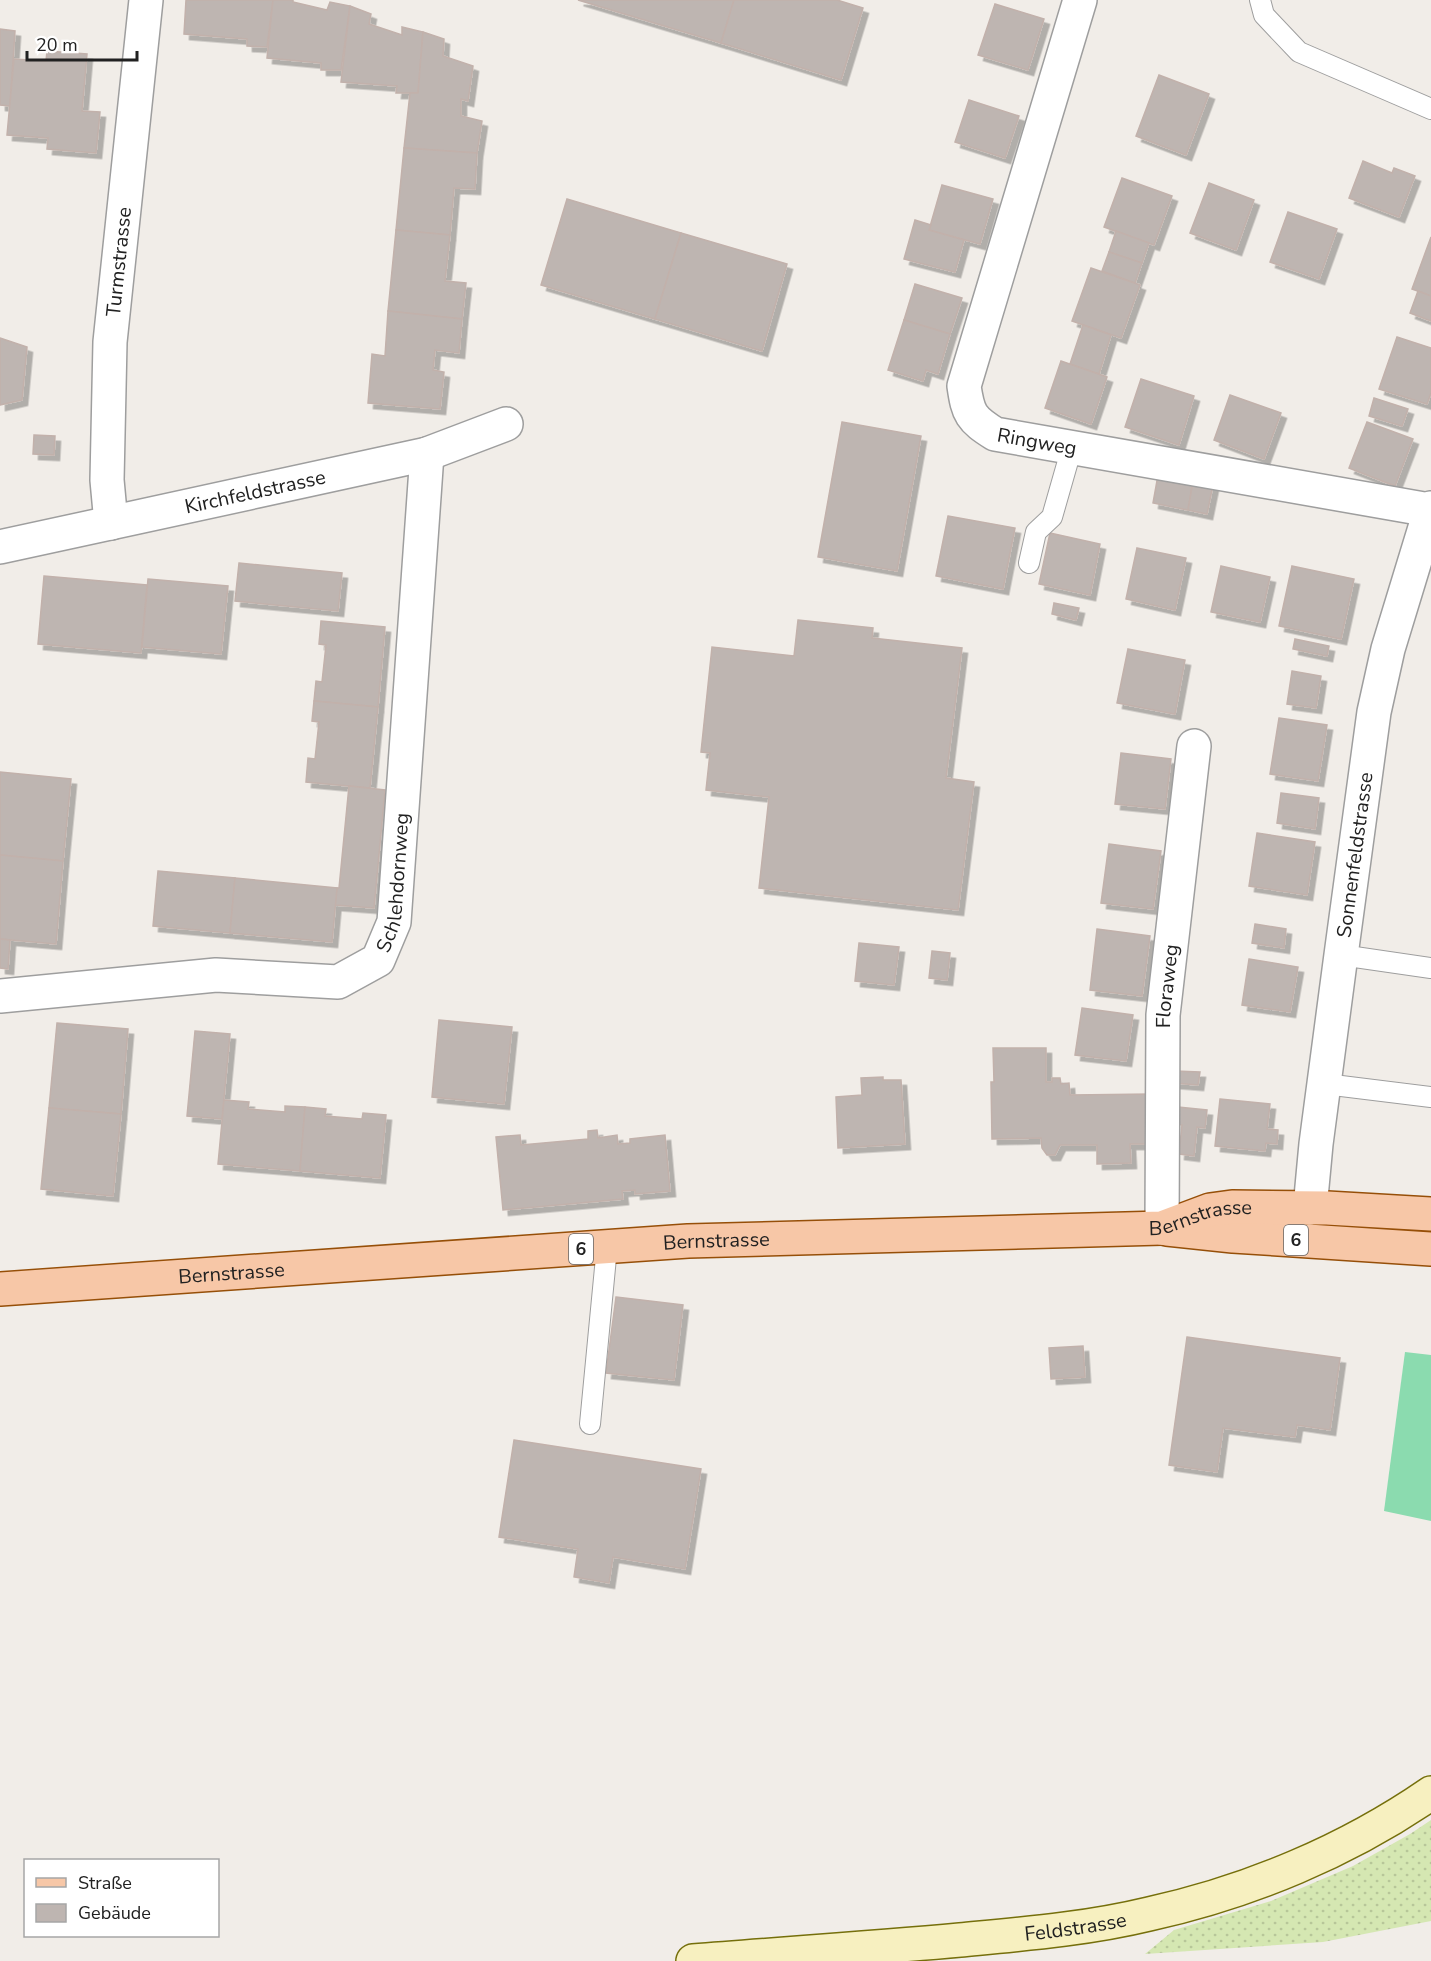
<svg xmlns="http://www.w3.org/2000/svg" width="1431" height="1961" font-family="'Nunito Sans',sans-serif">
  <defs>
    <pattern id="grass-dots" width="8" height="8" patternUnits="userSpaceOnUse" patternTransform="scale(1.5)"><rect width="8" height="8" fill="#d5e7b2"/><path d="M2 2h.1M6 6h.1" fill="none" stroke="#b7c699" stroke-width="1.8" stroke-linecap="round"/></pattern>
    <filter id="shadow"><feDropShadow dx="5.5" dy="5.5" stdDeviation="0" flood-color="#0004"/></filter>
  </defs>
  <rect width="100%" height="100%" fill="#f1ede8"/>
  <polygon fill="url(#grass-dots)" points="1431,1820 1431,1921 1323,1942 1145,1954 1174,1930 1271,1901 1353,1866 1410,1834"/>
  <polygon fill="#8bdbaf" points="1405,1352 1431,1355 1431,1521 1384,1511"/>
  <g fill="#beb5b1" stroke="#c2b1ab" stroke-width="1.5" filter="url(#shadow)">
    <polygon points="186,0 273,0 267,47 247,46 247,39 184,34"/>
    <polygon points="273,0 293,0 293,2 327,10 330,2 350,6 341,70 321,70 321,63 267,58"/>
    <polygon points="578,0 734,0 721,43"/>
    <polygon points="734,0 837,0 863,8 841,80 721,43"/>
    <polygon points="995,4 1044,19 1028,70 978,55"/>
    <polygon points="350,6 371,14 369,24 402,35 402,27 423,32 418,93 396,93 397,86 341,82"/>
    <polygon points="0,29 15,31 10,106 0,105"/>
    <polygon points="423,32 444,39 443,56 473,66 468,101 461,99 461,116 482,121 477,153 404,148 410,93 418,93"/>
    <polygon points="47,51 87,54 82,111 100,112 96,153 47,149 48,138 7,135 14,59 46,61"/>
    <polygon points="1159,75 1209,94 1186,155 1136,136"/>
    <polygon points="969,100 1019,116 1005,158 955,142"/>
    <polygon points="404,148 477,153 475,189 454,188 450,235 396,230"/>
    <polygon points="1363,161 1392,173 1394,168 1415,176 1399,217 1349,198"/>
    <polygon points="1122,178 1172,196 1154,245 1104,227"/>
    <polygon points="1209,183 1254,200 1236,250 1190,233"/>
    <polygon points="942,185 993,199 980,244 929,230"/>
    <polygon points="567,199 681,233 655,319 541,285"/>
    <polygon points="1288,212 1337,229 1319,279 1270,262"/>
    <polygon points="915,220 931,225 929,230 964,240 955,272 904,259"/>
    <polygon points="396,230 450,235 445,281 466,283 462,319 388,311"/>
    <polygon points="1116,231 1149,243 1142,263 1109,252"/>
    <polygon points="681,233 787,264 762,351 655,319"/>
    <polygon points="1431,237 1431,296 1412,289"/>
    <polygon points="1109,252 1142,263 1135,283 1102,271"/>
    <polygon points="1091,268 1140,285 1121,338 1072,321"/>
    <polygon points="915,284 962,298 950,334 904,320"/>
    <polygon points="1418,291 1431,296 1431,321 1410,313"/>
    <polygon points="388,311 462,319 459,353 435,350 433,370 444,372 440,409 368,403 372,354 385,356"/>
    <polygon points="904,320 950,334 938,374 926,370 923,381 888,370"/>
    <polygon points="1083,325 1111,335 1099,374 1070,364"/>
    <polygon points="1397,337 1431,348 1431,393 1427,404 1379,389"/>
    <polygon points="0,338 27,347 22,400 0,405"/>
    <polygon points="1061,361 1107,377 1091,424 1045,408"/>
    <polygon points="1141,379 1194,396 1179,445 1125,427"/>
    <polygon points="1230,395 1281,413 1264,459 1214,440"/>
    <polygon points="1374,398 1408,409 1402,426 1369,416"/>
    <polygon points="842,422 921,436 897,571 818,557"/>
    <polygon points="1367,422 1413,439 1395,486 1349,468"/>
    <polygon points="34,435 55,436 54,455 33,454"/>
    <polygon points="1158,475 1193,481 1188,510 1153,503"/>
    <polygon points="1193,481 1213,485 1207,514 1188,510"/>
    <polygon points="948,516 1015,528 1003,589 936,576"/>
    <polygon points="1050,533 1100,544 1090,595 1039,584"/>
    <polygon points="1137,548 1186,558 1175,610 1126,599"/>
    <polygon points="239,563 342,573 338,611 235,601"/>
    <polygon points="1221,566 1270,577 1260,622 1211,612"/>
    <polygon points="1292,566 1354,579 1341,639 1279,626"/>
    <polygon points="44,576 147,585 141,653 38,644"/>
    <polygon points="148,579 228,586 221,654 142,647"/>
    <polygon points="1054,603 1079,608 1076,620 1052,614"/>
    <polygon points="798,620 873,628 872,638 962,648 946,778 974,782 958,910 759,888 769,797 706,790 710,753 701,752 712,647 794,656"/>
    <polygon points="321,621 385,627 378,707 314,701 316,681 322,682 326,645 319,644"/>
    <polygon points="1295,639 1329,646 1327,656 1293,649"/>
    <polygon points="1128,649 1185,660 1175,714 1117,703"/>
    <polygon points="1292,671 1321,676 1316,708 1287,704"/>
    <polygon points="314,701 378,707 370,788 306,782 308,758 315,759 319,722 312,721"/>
    <polygon points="1279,718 1327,725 1318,781 1270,774"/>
    <polygon points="1121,753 1171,759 1165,809 1115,804"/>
    <polygon points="0,772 71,779 63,861 0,855"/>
    <polygon points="349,786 385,790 374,908 335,905 337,888 339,888"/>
    <polygon points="1281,793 1319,798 1315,829 1277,823"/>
    <polygon points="1257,833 1315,842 1307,895 1249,886"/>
    <polygon points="1109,844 1161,851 1153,909 1101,903"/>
    <polygon points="0,855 63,861 56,944 0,939"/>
    <polygon points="158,871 235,878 230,933 153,926"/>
    <polygon points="235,878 337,888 332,942 230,933"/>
    <polygon points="1255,924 1286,929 1284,948 1252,943"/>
    <polygon points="1097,929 1150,936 1142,996 1090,990"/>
    <polygon points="0,939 10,940 8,969 0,968"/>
    <polygon points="859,943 899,947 894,985 855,981"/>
    <polygon points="932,951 950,953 947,980 929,978"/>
    <polygon points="1249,959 1298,967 1290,1012 1242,1005"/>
    <polygon points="1082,1008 1133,1015 1126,1061 1075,1055"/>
    <polygon points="439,1020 512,1027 504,1104 432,1097"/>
    <polygon points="57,1023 128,1029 121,1114 49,1108"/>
    <polygon points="195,1031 230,1034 222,1119 187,1116"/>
    <polygon points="993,1048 1046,1048 1046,1082 1052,1082 1052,1078 1060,1078 1061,1084 1069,1083 1070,1095 1151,1094 1152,1144 1130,1144 1131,1163 1097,1164 1097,1145 1060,1145 1055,1155 1047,1155 1042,1148 1041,1138 992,1139 991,1082 994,1082"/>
    <polygon points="1175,1071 1200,1072 1198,1085 1174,1083"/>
    <polygon points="883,1077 883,1080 901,1080 905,1144 838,1148 836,1097 862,1095 861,1078"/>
    <polygon points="1220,1099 1270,1104 1267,1129 1278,1130 1277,1144 1266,1143 1265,1151 1215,1146"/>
    <polygon points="224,1100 249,1102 248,1109 285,1112 285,1106 305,1107 300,1171 218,1164"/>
    <polygon points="305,1107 326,1109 325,1116 362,1119 363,1113 386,1115 380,1178 300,1171"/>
    <polygon points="1178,1107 1207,1110 1205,1128 1197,1127 1194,1156 1179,1154 1182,1125 1176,1124"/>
    <polygon points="49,1108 121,1114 113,1196 41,1189"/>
    <polygon points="597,1130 598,1138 617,1135 618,1144 630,1143 630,1139 665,1135 670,1191 635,1194 635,1190 622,1191 623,1199 503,1210 496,1137 520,1135 521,1145 588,1139 588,1131"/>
    <polygon points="616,1297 683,1305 674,1380 606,1373"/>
    <polygon points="1187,1337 1340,1358 1330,1430 1297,1425 1295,1437 1223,1428 1217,1472 1169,1465"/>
    <polygon points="1083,1346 1085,1377 1051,1379 1049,1348"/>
    <polygon points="514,1440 701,1469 685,1569 613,1557 609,1583 574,1577 578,1549 499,1537"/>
  </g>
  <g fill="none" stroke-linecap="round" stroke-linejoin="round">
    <defs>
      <g id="service">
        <polyline points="1260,0 1264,15 1299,52 1431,109"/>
        <polyline points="1029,563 1036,532 1052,517 1072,447"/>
        <polyline points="1341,955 1431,968"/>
        <polyline points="1325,1084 1431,1097"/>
        <polyline points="590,1424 607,1247"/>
      </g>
      <g id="minor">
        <path id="s1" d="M1080,0L964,386C968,414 971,419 995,434L1430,510"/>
        <path id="s2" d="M111,523L107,480L110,342L146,0"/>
        <path id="s3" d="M0,547L427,454L506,424"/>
        <path id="s4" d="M0,996L216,975L338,982L378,960L394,922L427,454"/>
        <path id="s5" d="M1310,1208L1316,1144L1341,955L1374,712L1388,649L1431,508"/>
        <path id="s6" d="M1162,1228L1163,1015L1194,746"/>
      </g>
      <g id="secondary">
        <path id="s7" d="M693,1961C782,1954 871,1948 960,1940C1023,1934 1087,1929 1149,1914C1249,1892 1347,1851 1431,1793"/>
      </g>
      <g id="primary">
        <polyline points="1167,1229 1233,1236 1431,1249"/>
        <path id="s8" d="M0,1289L688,1241L1162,1228L1210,1210L1232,1207L1327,1208L1431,1214"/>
      </g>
    </defs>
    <use href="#service" stroke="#9e9e9e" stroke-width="22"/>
    <use href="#minor" stroke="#9e9e9e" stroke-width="36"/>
    <use href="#secondary" stroke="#756f0b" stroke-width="36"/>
    <use href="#primary" stroke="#964f08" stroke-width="36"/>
    <use href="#service" stroke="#fff" stroke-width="20"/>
    <use href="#minor" stroke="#fff" stroke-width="33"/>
    <use href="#secondary" stroke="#f7f0c0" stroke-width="33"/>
    <use href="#primary" stroke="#f7c7a7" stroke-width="33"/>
  </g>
  <g text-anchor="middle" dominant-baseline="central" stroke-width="6" stroke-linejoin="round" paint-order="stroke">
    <g fill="#fff" stroke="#646464" stroke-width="1.5">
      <rect x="1284" y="1225" width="24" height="30" rx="4.5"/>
      <rect x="569" y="1234" width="24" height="30" rx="4.5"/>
    </g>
    <g font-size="18" font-weight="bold" fill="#212121">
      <text x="1296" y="1240">6</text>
      <text x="581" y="1249">6</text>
    </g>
    <g font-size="20" fill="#212121" stroke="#fff">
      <text stroke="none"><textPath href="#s2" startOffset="262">Turmstrasse</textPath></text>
      <text stroke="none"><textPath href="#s1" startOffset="506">Ringweg</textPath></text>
      <text stroke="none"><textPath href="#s3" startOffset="261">Kirchfeldstrasse</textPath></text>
      <text stroke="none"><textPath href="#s5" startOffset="356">Sonnenfeldstrasse</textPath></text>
      <text stroke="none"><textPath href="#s4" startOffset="465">Schlehdornweg</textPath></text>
      <text stroke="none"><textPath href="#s6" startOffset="242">Floraweg</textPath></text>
      <text stroke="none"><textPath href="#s8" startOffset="1204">Bernstrasse</textPath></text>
      <text stroke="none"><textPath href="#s8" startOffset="718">Bernstrasse</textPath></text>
      <text stroke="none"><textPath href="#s8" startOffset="232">Bernstrasse</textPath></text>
      <text stroke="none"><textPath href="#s7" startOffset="384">Feldstrasse</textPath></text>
    </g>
  </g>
  <rect x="24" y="1859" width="195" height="78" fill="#ffffff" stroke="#a6a6a6" stroke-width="1.5"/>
  <rect x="36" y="1878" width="30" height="9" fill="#f7c7a7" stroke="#a6a6a6" stroke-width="1.5"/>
  <text x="78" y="1889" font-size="18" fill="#212121">Straße</text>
  <rect x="36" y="1904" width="30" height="18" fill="#beb5b1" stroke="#a6a6a6" stroke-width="1.5"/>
  <text x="78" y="1919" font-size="18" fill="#212121">Gebäude</text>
  <path d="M27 51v9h110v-9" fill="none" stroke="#212121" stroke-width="3"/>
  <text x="36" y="51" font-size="18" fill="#212121" stroke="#ffffff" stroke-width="4.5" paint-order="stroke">20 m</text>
</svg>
